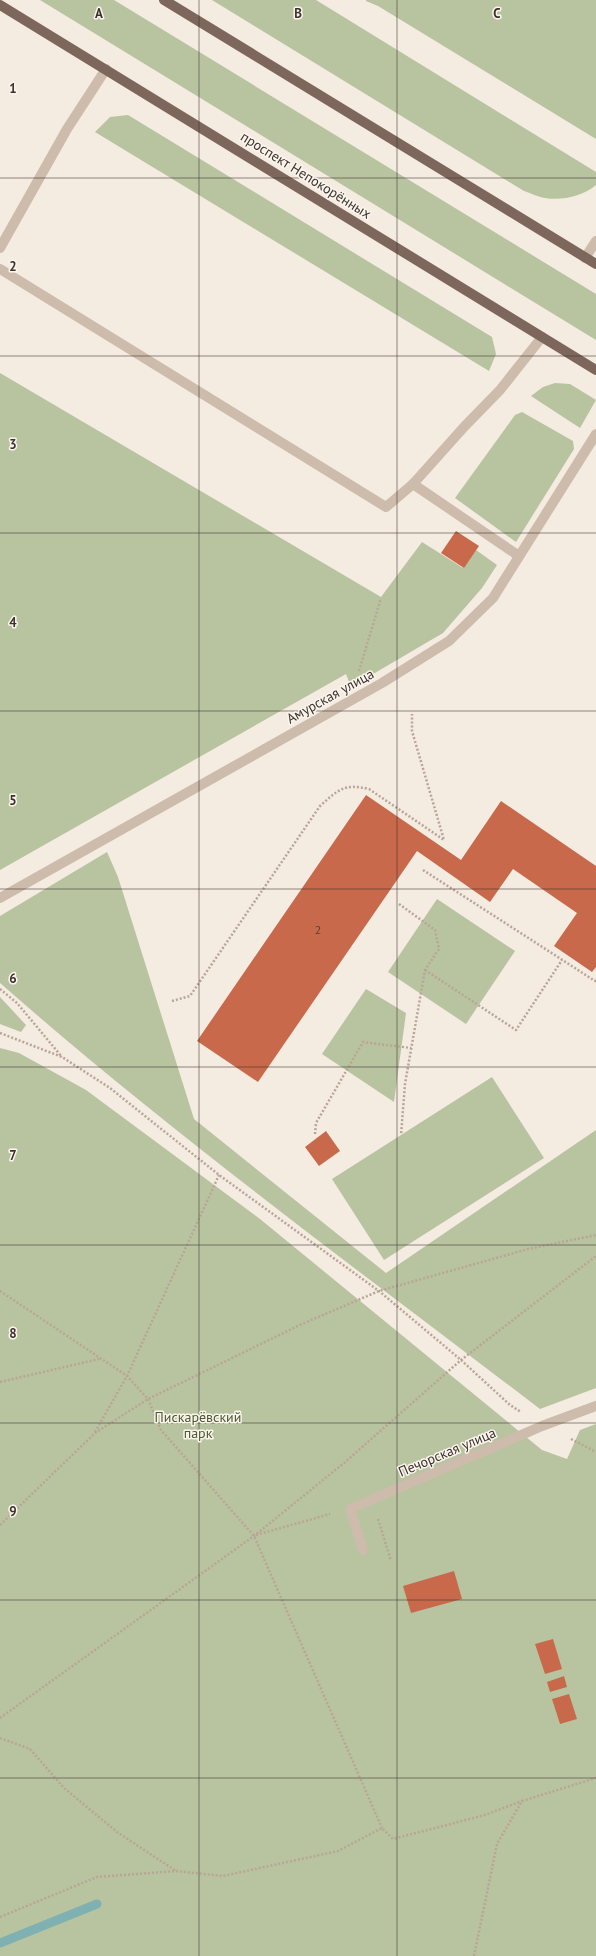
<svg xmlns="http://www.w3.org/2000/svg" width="596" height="1956" font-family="'PT Sans',sans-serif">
  <rect width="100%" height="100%" fill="#f4ebe1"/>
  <g fill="#b8c4a0">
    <polygon points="40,0 114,0 596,294 596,340"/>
    <path d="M212,0H316L596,172V185C583,196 562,201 545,198C538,197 530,193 524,191Z"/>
    <polygon points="366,0 596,0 596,139 378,6 366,1"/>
    <polygon points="128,115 492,337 496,354 489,371 95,132 110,117"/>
    <polygon points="0,373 381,597 422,542 463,568 476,550 497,565 482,588 443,633 351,687 346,674 0,870"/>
    <polygon points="555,383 570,384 596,400 580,428 531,396 543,387"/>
    <polygon points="522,412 573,441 574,449 516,542 455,498 515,415"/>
    <path d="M107,852L118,877L194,1119L386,1273L596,1130V1388L540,1409C358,1270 172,1134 0,983V916Z"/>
    <polygon points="437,899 515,951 466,1024 388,972"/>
    <polygon points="366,989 406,1013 394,1102 322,1054"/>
    <polygon points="0,997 26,1025 21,1032 0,1024"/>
    <polygon points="0,1048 19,1053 86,1090 260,1219 542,1450 567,1459 580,1430 596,1424 596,1956 0,1956"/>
    <polygon points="492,1077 544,1158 384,1260 332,1179"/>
  </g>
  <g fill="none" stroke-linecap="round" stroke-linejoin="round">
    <polyline stroke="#7fb0b2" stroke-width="9" points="0,1943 97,1904"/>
  </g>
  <g fill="#c8694b">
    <polygon points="456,531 479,546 464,568 441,553"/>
    <polygon points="366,795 461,860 501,801 596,866 596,967 592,972 554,946 577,913 513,869 490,902 417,851 258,1082 197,1041"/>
    <polygon points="326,1131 340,1151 319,1166 305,1147"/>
    <polygon points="454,1571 462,1599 411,1613 403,1586"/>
    <polygon points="553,1639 562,1669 545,1674 535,1644"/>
    <polygon points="564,1676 567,1687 550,1692 547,1682"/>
    <polygon points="569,1694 577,1719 560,1724 552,1699"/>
  </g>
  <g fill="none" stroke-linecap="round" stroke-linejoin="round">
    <g stroke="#b9a596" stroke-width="2.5" stroke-dasharray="2 2" stroke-linecap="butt">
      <polyline points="359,671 381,598"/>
      <polyline points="423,870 595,981 596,980"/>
      <polyline points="399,904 435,930 439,949 425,970 405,1084 401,1135"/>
      <polyline points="425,970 516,1030 562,960"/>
      <polyline points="0,989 17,1003 62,1057"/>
      <path d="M172,1001L190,996L320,806C338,790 344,783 369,789L444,840L412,731V714"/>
      <polyline points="0,1033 62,1057 110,1088 219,1175 379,1291 461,1360 510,1405 521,1412"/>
      <polyline points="315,1134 316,1123 363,1042 411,1048"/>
      <polyline points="0,1291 127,1376 148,1399 161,1430 254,1536 382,1828"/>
      <polyline points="0,1382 99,1359"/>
      <polyline points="95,1432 127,1376 219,1175"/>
      <polyline points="571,1439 596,1452"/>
      <polyline points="378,1519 391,1561"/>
      <polyline points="0,1525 95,1433 148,1399 302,1324 379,1291 528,1249 596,1235"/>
      <polyline points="256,1535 330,1514"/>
      <polyline points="0,1718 254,1536 344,1463 461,1360 596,1256"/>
      <polyline points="0,1738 30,1749 64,1788 117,1832 176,1871"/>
      <polyline points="0,1917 97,1877 176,1871 223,1876 338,1851 382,1828 393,1839 485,1815 522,1801"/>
      <polyline points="474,1956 497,1844 522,1801 596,1778"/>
    </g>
    <g stroke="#cdbbac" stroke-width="10">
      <polyline points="0,248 67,129 106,69"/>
      <polyline points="585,258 596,241"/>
      <polyline points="0,269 386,507 413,484 464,427 500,390 542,337"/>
      <polyline points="413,484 519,556"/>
      <polyline points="0,898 382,683 449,641 493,598 596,434"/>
      <polyline points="363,1550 350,1509 542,1426 596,1406"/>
    </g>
    <g stroke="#7d675c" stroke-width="10">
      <polyline points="164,0 596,264"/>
      <polyline points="0,5 596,370"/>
    </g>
  </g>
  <path fill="none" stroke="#3b302b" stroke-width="1" stroke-opacity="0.55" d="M199,0V1956M397,0V1956M0,178H596M0,356H596M0,533H596M0,711H596M0,889H596M0,1067H596M0,1245H596M0,1423H596M0,1600H596M0,1778H596"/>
  <g text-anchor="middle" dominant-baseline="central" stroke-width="3" stroke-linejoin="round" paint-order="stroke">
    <g font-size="12" fill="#5e3e33">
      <text x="318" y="929">2</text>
    </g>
    <g font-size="14" fill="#3b302b" stroke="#fbf5ee">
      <text transform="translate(306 175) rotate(32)">проспект Непокорённых</text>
      <text transform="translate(330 696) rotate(-29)">Амурская улица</text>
      <text transform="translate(447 1452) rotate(-23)">Печорская улица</text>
    </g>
    <g font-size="14" fill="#4a5a2e" stroke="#fbf5ee">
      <text x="198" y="1417">Пискарёвский<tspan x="198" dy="16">парк</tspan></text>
    </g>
  </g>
  <g font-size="13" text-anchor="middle" font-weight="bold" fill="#3b302b" stroke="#fbf5ee" stroke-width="3" stroke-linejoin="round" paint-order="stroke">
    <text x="99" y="18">A</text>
    <text x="298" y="18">B</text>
    <text x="497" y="18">C</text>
    <text x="13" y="93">1</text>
    <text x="13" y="271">2</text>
    <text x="13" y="449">3</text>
    <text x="13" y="627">4</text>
    <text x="13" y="805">5</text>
    <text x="13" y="983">6</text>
    <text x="13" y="1160">7</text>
    <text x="13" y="1338">8</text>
    <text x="13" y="1516">9</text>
  </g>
</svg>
